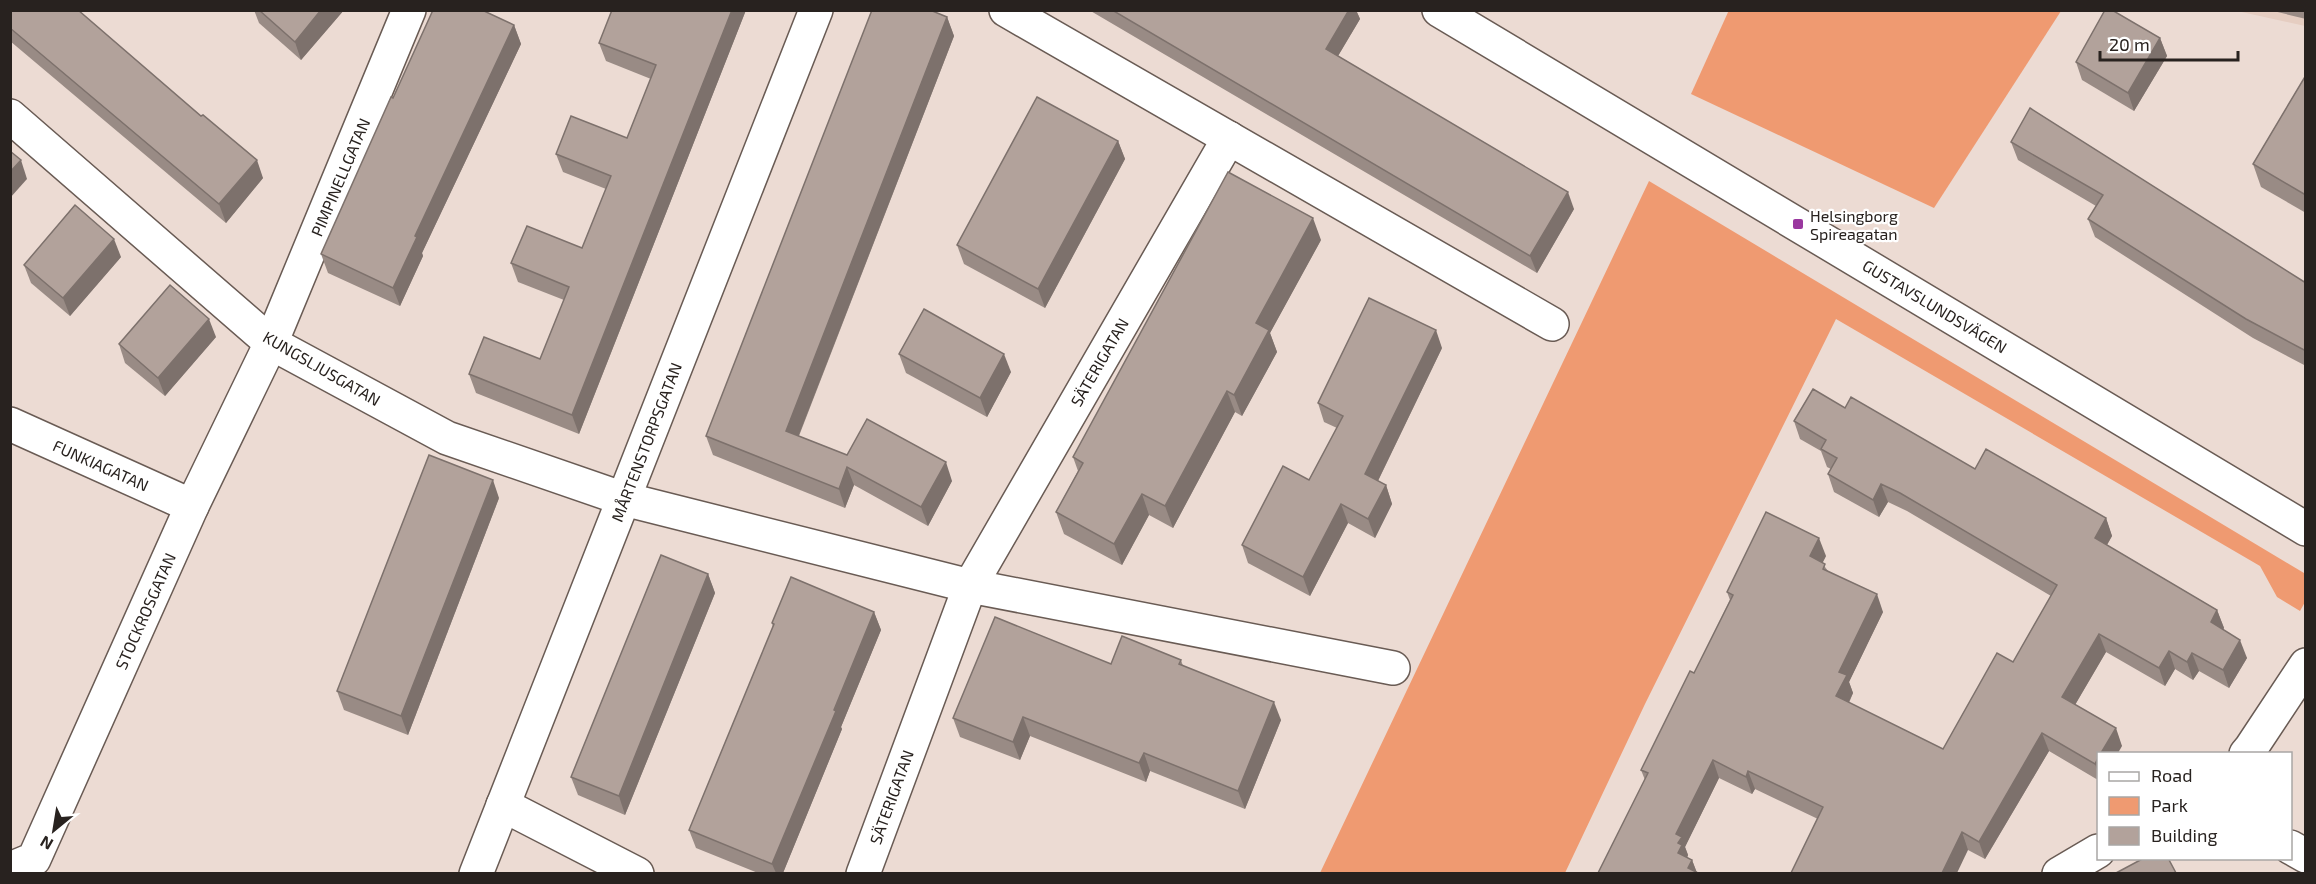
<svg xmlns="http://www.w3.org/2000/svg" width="2316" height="884" font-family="'Exo 2',sans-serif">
  <rect width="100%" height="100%" fill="#ecdbd3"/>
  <polygon fill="#e5cdc1" points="2237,11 2305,11 2305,26"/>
  <g fill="#ef9a71">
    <polygon points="1729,10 2061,10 2061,11 1934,208 1691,94"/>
    <polygon points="1649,181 2304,573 2305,602 2300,611 2277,597 2260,566 1836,319 1645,704 1565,873 1320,873"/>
  </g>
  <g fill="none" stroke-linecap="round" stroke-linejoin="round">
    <defs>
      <g id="minor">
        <polyline points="1006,10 1552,324"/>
        <polyline points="10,116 271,343 447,438 624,499 970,586 1393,668"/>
        <polyline points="10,424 192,506"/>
        <polyline points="2246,754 2251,748 2306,665"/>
        <polyline points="503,805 637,874"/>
        <polyline points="2290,847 2306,856"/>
        <polyline points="10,869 34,859 192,506 271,343 409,10"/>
        <polyline points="476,874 816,10"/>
        <polyline points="863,874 970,586 1229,138"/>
        <polyline points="2059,874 2098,851"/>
      </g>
      <polyline id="tertiary" points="1439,10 2306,529"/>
    </defs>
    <use href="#minor" stroke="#695b54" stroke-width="36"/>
    <use href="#tertiary" stroke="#695b54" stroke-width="36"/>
    <use href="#minor" stroke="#fff" stroke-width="33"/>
    <use href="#tertiary" stroke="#fff" stroke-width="33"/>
  </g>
  <g fill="#998b85">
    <polygon points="10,10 263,178 226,223 10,41"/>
    <polygon points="254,10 344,10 301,60 259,23"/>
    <polygon points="746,10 579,434 476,393 469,374 540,359 564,300 518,282 511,263 582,248 606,189 563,172 556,154 627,138 651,79 606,61 599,43"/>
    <polygon points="1089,10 1356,10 1360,19 1338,56 1574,209 1537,273"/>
    <polygon points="2269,10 2306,10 2306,19"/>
    <polygon points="947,17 954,36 799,436 847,455 952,481 928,526 854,485 845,508 713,455 706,436"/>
    <polygon points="514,25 521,44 422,253 423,256 400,306 328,273 321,254 393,98"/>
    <polygon points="2160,38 2167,56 2134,111 2082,80 2076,62"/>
    <polygon points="2306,75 2306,213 2261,187 2253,164"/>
    <polygon points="1118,141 1125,159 1045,308 964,264 957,245"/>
    <polygon points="2011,142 2306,283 2306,366 2253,338 2095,237 2088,219 2096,206 2018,160"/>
    <polygon points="1321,240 1270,333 1277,352 1242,416 1235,412 1173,528 1149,515 1122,565 1064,534 1056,512 1078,471 1073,457"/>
    <polygon points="121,257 70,316 31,283 24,265"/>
    <polygon points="216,337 165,396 125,363 119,344"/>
    <polygon points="1442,348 1378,481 1386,485 1392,504 1375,538 1348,523 1310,596 1248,563 1242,545 1309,480 1337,428 1324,422 1318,403"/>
    <polygon points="899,354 1011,372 987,417 906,373"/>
    <polygon points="1845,408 1975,469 2106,518 2112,536 2107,545 2217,610 2224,628 2223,629 2247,658 2229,688 2199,671 2193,680 2175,669 2165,686 2106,652 2075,705 2122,746 2098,753 2098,780 2049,751 1985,859 1968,850 1818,819 1755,789 1752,794 1719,778 1685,847 1688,855 1687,857 1692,860 1697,873 1598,873 1645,780 1641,770 1694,673 1730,600 1727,592 1826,556 1822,563 1828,571 1883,612 1849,682 1853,693 1849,703 1943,749 2013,662 2051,596 1907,511 1888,502 1879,517 1834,492 1828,474 1831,469 1827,467 1821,451 1800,439 1794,421"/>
    <polygon points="499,498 408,735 344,710 337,691"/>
    <polygon points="708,574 715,593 625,815 578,795 571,777"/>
    <polygon points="874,612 881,630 841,727 842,729 783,873 758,873 696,848 689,830 773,627 772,623"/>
    <polygon points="1181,660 1183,666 1281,720 1245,809 1150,771 1146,782 1030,736 1020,760 960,737 953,718 1111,664"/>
  </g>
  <g fill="#7d716c">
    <polygon points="321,10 344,10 301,60 295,42"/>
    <polygon points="732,10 746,10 579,434 572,415"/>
    <polygon points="1349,10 1356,10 1360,19 1332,66 1326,49"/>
    <polygon points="947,17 954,36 793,450 786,431"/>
    <polygon points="514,25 521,44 422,253 423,256 400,306 393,288 415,236"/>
    <polygon points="2160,38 2167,56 2134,111 2128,93"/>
    <polygon points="1118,141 1125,159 1045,308 1038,289"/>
    <polygon points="21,160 27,179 10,198 10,172"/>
    <polygon points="257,160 263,178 226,223 219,204"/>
    <polygon points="1568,192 1574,209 1537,273 1530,256"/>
    <polygon points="1313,218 1321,240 1270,333 1277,352 1242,416 1234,395 1256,323"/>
    <polygon points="114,239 121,257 70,316 63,298"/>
    <polygon points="209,319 216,337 165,396 158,378"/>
    <polygon points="1436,330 1442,348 1372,493 1365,474"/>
    <polygon points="1004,354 1011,372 987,417 980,398"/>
    <polygon points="1227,391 1235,412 1173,528 1165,506"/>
    <polygon points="946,462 952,481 928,526 921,507"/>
    <polygon points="847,467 854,485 845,508 839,489"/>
    <polygon points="493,480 499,498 408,735 401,716"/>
    <polygon points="1881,484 1888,502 1879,517 1873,500"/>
    <polygon points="1386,485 1392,504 1375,538 1368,519"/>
    <polygon points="1142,494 1149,515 1122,565 1114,544"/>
    <polygon points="1341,504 1348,523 1310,596 1303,577"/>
    <polygon points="2106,518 2112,536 2101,555 2095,538"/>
    <polygon points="1819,538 1826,556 1817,574 1810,556"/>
    <polygon points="708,574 715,593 625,815 619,796"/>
    <polygon points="1877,594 1883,612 1849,682 1853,693 1843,714 1836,696 1839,672"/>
    <polygon points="2217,610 2224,628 2217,640 2211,622"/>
    <polygon points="874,612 881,630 841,727 842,729 783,873 776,873 772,864"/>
    <polygon points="2099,634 2106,652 2069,715 2062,697"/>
    <polygon points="2240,640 2247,658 2229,688 2223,670"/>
    <polygon points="2169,651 2175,669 2165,686 2159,668"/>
    <polygon points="2192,653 2199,671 2193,680 2187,662"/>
    <polygon points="1274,702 1281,720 1245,809 1238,791"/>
    <polygon points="1023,717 1030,736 1020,760 1013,742"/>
    <polygon points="2116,728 2122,746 2118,753 2101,753"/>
    <polygon points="2042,733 2049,751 1985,859 1979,842"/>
    <polygon points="1144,753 1150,771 1146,782 1139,763"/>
    <polygon points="2098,758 2098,772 2095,764"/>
    <polygon points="1713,760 1719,778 1685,847 1688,855 1687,858 1678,853 1676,834"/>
    <polygon points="1748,771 1755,789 1752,794 1746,777"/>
    <polygon points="1962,832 1968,850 1957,873 1942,873"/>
    <polygon points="1692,860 1697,873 1688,868"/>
  </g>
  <g fill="#b2a29b" stroke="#7d716c" stroke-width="1.5">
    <polygon points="10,10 78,10 201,116 203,115 257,160 219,204 10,28"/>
    <polygon points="259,10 321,10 295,42"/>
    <polygon points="433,10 482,10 514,25 415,236 417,237 393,288 321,254 391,97 393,98"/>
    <polygon points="612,10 732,10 572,415 469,374 484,337 540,359 569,287 511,263 527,226 582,248 611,176 556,154 571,116 627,138 656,65 599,43"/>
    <polygon points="872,10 930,10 947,17 786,431 847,455 867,419 946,462 921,507 847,467 839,489 706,436"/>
    <polygon points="1112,10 1349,10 1326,49 1568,192 1530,256"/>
    <polygon points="2105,10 2112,10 2160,38 2128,93 2076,62"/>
    <polygon points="2306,75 2306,192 2304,194 2253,164"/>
    <polygon points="1037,97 1118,141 1038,289 957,245"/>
    <polygon points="2030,108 2306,283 2306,351 2246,319 2088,219 2103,195 2011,142"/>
    <polygon points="10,151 21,160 10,172"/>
    <polygon points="1228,172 1313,218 1256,323 1269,330 1234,395 1227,391 1165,506 1142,494 1114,544 1056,512 1083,463 1073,457"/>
    <polygon points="75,205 114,239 63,298 24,265"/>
    <polygon points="170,285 209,319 158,378 119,344"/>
    <polygon points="1369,298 1436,330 1365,474 1386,485 1368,519 1341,504 1303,577 1242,545 1283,466 1309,480 1343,416 1318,403"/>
    <polygon points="924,309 1004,354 980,398 899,354"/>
    <polygon points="1813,389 1845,408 1851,397 1975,469 1986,449 2106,518 2095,538 2217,610 2211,622 2240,640 2223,670 2192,653 2187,662 2169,651 2159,668 2099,634 2062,697 2116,728 2101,753 2098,753 2098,758 2095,764 2042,733 1979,842 1962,832 1942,873 1791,873 1823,807 1748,771 1746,777 1713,760 1676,834 1682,837 1678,843 1682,845 1678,853 1692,860 1688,868 1698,873 1598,873 1648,773 1641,770 1690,671 1694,673 1733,595 1727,592 1766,512 1819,538 1810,556 1825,564 1823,569 1877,594 1839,672 1847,675 1836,696 1943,749 1997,653 2013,662 2057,585 1900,493 1881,484 1873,500 1828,474 1837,458 1821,449 1826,440 1794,421"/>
    <polygon points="429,455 493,480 401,716 337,691"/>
    <polygon points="661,555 708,574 619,796 571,777"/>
    <polygon points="791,577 874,612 834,710 836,711 772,864 689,830 774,624 772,623"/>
    <polygon points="995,617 1111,664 1122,636 1181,660 1179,664 1274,702 1238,791 1144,753 1139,763 1023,717 1013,742 953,718"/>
    <polygon points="2144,858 2168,858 2176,873 2116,873"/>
  </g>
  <rect fill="#9a389f" stroke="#fff" stroke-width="2" x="1792" y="218" width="12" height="12" rx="3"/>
  <g text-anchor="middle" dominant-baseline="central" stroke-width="4.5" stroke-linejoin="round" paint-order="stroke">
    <g font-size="16" fill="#28221f" stroke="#fff">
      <text transform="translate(340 177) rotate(-67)">PIMPINELLGATAN</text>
      <text transform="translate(1935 306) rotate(31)">GUSTAVSLUNDSVÄGEN</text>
      <text transform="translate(1099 362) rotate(-60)">SÄTERIGATAN</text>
      <text transform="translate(322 368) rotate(30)">KUNGSLJUSGATAN</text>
      <text transform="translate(646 442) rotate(-69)">MÅRTENSTORPSGATAN</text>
      <text transform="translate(101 465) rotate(24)">FUNKIAGATAN</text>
      <text transform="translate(145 611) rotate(-66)">STOCKROSGATAN</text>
      <text transform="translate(891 797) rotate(-70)">SÄTERIGATAN</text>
    </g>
    <g font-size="16" fill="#28221f" stroke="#fff" text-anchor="start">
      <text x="1810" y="215">Helsingborg<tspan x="1810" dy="18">Spireagatan</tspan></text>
    </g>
  </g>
  <rect width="2316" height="884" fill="none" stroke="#28221f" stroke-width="24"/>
  <rect x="2097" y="752" width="195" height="108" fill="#ffffff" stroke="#a9a7a5" stroke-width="1.5"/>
  <rect x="2109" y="772" width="30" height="9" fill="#ffffff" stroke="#a9a7a5" stroke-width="1.5"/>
  <text x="2151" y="782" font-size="18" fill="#28221f">Road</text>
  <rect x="2109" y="797" width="30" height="18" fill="#ef9a71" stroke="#a9a7a5" stroke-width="1.5"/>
  <text x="2151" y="812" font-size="18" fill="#28221f">Park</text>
  <rect x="2109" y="827" width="30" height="18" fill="#b2a29b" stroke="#a9a7a5" stroke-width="1.5"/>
  <text x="2151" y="842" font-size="18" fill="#28221f">Building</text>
  <g transform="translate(54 830) rotate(210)" stroke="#ffffff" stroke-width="4.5" paint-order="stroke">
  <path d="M0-4.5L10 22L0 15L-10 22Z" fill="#28221f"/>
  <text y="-9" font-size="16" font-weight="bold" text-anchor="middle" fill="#28221f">N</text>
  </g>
  <path d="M2100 51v9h138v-9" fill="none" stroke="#28221f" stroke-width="3"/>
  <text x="2109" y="51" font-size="18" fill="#28221f" stroke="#ffffff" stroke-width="4.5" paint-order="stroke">20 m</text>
</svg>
